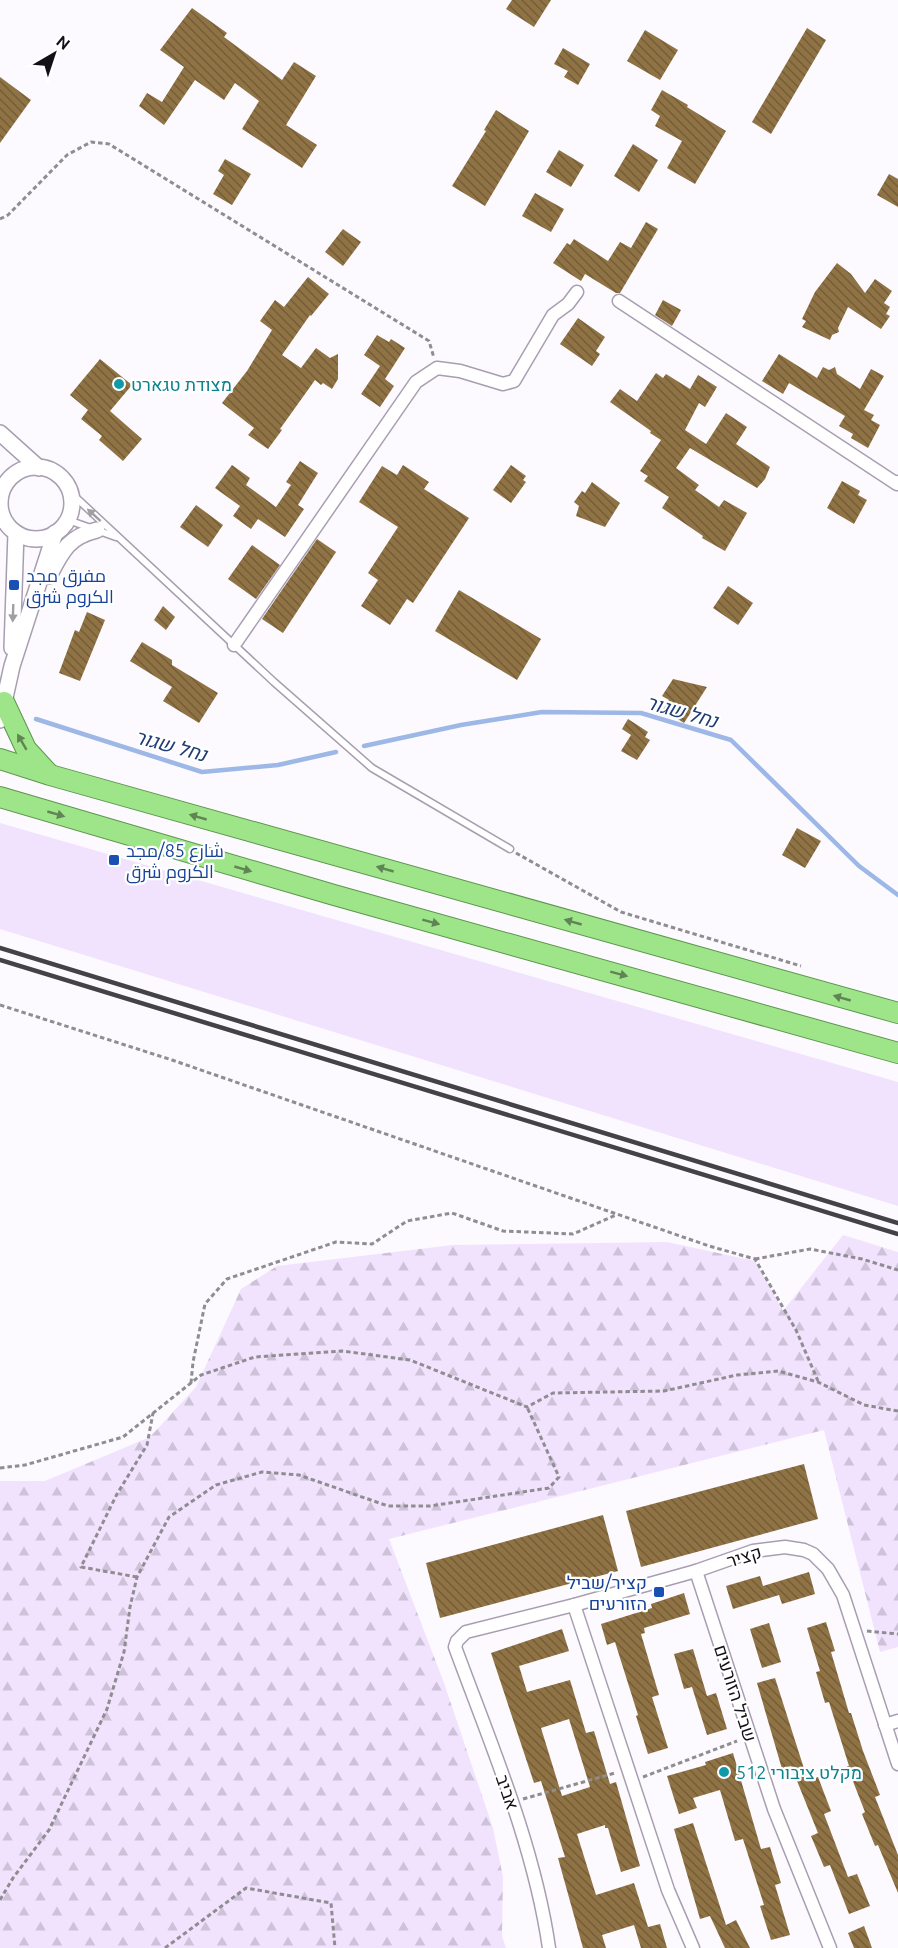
<svg xmlns="http://www.w3.org/2000/svg" width="898" height="1948" font-family="Ubuntu,Cairo,Heebo,sans-serif">
  <defs>
    <pattern id="forest-firs" width="22" height="20" patternUnits="userSpaceOnUse" patternTransform="scale(1.5)"><rect width="22" height="20" fill="#f1e3fe"/><path d="M5 1l3.5 6h-7zM16 11l3.5 6h-7z" fill="#cec2d9"/></pattern>
    <pattern id="building-back-hatch" width="6" height="6" patternUnits="userSpaceOnUse" patternTransform="scale(1.5)"><rect width="6" height="6" fill="#907344"/><path d="M-1 5l2 2M0 0l6 6M5-1l2 2" fill="none" stroke="#745d38"/></pattern>
  </defs>
  <rect width="100%" height="100%" fill="#fcfafe"/>
  <polygon fill="#f1e3fe" points="0,823 898,1082 898,1206 0,929"/>
  <polygon fill="url(#forest-firs)" points="843,1235 898,1252 898,1647 880,1652 824,1430 389,1539 444,1683 493,1828 503,1877 502,1936 506,1948 0,1948 0,1481 45,1481 150,1437 196,1387 241,1289 277,1266 453,1245 667,1242 755,1261 783,1311"/>
  <g fill="none" stroke-linecap="round" stroke-linejoin="round">
    <g stroke="#9db7e6" stroke-width="4.5">
      <polyline points="36,719 202,772 278,765 336,752"/>
      <polyline points="364,746 461,725 542,712 641,713 731,740 859,866 898,895"/>
    </g>
  </g>
  <g fill="url(#building-back-hatch)" fill-rule="evenodd">
    <polygon points="512,0 551,0 534,27 506,9"/>
    <polygon points="192,8 227,33 224,37 282,80 294,62 316,76 286,125 317,145 302,168 242,129 259,101 235,83 224,100 195,80 164,125 139,106 147,93 162,102 184,67 160,50"/>
    <polygon points="807,28 826,40 771,134 752,122"/>
    <polygon points="645,30 678,50 660,80 627,61"/>
    <polygon points="563,48 590,64 578,85 564,77 568,71 554,64"/>
    <polygon points="0,77 31,100 0,143"/>
    <polygon points="662,90 688,105 687,107 726,131 695,184 667,168 682,141 655,126 660,116 651,110"/>
    <polygon points="496,110 529,131 485,206 452,186 486,131 484,130"/>
    <polygon points="633,144 658,160 639,192 614,176"/>
    <polygon points="559,150 584,165 571,187 546,172"/>
    <polygon points="225,159 251,174 232,205 213,194 224,175 218,171"/>
    <polygon points="889,174 898,179 898,207 877,195"/>
    <polygon points="535,193 564,209 551,232 522,216"/>
    <polygon points="646,222 658,229 620,293 616,293 585,274 581,281 553,263 567,243 570,245 574,239 608,261 620,242 631,248"/>
    <polygon points="343,229 361,242 343,266 325,252"/>
    <polygon points="837,263 851,274 865,293 875,279 892,291 884,303 890,307 886,314 890,316 881,329 848,307 838,328 839,332 832,335 830,340 802,327 806,321 802,319 815,292"/>
    <polygon points="308,277 329,294 311,316 310,315 282,355 301,368 316,348 330,358 338,354 338,379 332,389 323,383 321,385 315,380 280,429 282,430 268,449 248,435 254,428 222,403 247,371 272,330 260,321 275,300 284,307"/>
    <polygon points="663,300 681,310 672,326 655,315"/>
    <polygon points="578,318 605,337 596,351 600,354 592,366 560,344"/>
    <polygon points="377,335 389,342 391,339 405,348 385,379 394,386 380,407 361,394 380,366 364,355"/>
    <polygon points="779,354 817,378 823,367 829,370 835,367 837,374 860,389 871,369 884,376 864,410 874,415 871,420 880,425 868,448 851,438 853,434 839,426 845,416 789,383 783,394 762,381"/>
    <polygon points="100,359 132,385 110,411 142,439 123,461 99,440 102,436 81,419 88,410 70,395"/>
    <polygon points="656,373 663,378 666,374 690,389 698,375 717,387 705,407 699,403 685,430 706,444 726,413 747,427 736,444 770,467 765,479 757,488 690,448 676,468 699,485 695,490 719,507 724,500 747,513 725,551 702,538 703,536 662,508 669,497 644,481 648,476 640,471 661,440 650,433 651,431 610,402 620,389 637,401"/>
    <polygon points="300,461 318,473 298,505 304,509 285,537 258,519 251,529 233,516 240,506 215,488 232,465 250,478 246,485 276,507 291,485 286,482"/>
    <polygon points="403,465 429,482 424,489 469,518 413,603 407,599 390,625 361,606 378,580 368,573 398,527 359,502 382,466 397,475"/>
    <polygon points="511,465 526,476 523,480 526,482 511,503 493,490"/>
    <polygon points="842,481 860,491 858,495 867,500 854,524 827,508"/>
    <polygon points="592,482 620,503 605,527 576,516 579,506 574,502 582,491 585,493"/>
    <polygon points="196,505 223,525 208,547 180,527"/>
    <polygon points="317,539 336,552 283,633 262,619"/>
    <polygon points="252,545 280,565 256,599 228,579"/>
    <polygon points="728,586 753,603 738,625 713,608"/>
    <polygon points="459,590 541,639 517,680 435,631"/>
    <polygon points="163,606 175,617 166,630 154,620"/>
    <polygon points="87,612 105,620 80,681 59,673 75,630 79,632"/>
    <polygon points="142,642 172,660 172,665 218,693 199,723 163,701 172,687 130,661"/>
    <polygon points="673,679 707,687 684,723 663,710 669,700 662,696"/>
    <polygon points="628,719 648,732 645,737 650,740 637,760 621,751 631,735 622,729"/>
    <polygon points="797,828 821,841 805,868 782,855"/>
    <polygon points="804,1464 818,1519 641,1567 626,1511"/>
    <polygon points="603,1515 618,1571 440,1618 426,1563"/>
    <polygon points="809,1572 815,1594 782,1604 779,1595 733,1609 726,1586 760,1576 763,1586"/>
    <polygon points="684,1593 690,1614 644,1628 645,1633 641,1634 659,1695 652,1697 668,1748 648,1754 636,1716 638,1715 615,1642 607,1645 601,1624 652,1608 651,1604"/>
    <polygon points="826,1622 835,1651 831,1652 849,1713 851,1713 863,1751 880,1795 875,1797 898,1855 898,1893 878,1845 875,1846 862,1814 865,1812 847,1766 849,1766 829,1702 825,1703 816,1672 820,1671 807,1628"/>
    <polygon points="769,1623 781,1662 762,1668 750,1629"/>
    <path d="M562,1629L569,1651L519,1666L527,1692L570,1680L586,1733L594,1731L610,1784L616,1782L640,1866L621,1872L608,1828H605V1825L577,1834L596,1895L634,1883L648,1927L660,1924L667,1948H641L634,1925L602,1935L606,1948H583L558,1858L565,1857L541,1781L534,1783L491,1653ZM569,1719L590,1787L562,1796L541,1728Z"/>
    <polygon points="693,1649 707,1696 716,1693 727,1729 707,1735 692,1687 684,1689 674,1654"/>
    <polygon points="775,1678 808,1781 818,1777 831,1811 824,1814 848,1877 857,1874 870,1906 849,1914 830,1865 824,1867 811,1836 818,1833 791,1766 782,1769 757,1683"/>
    <polygon points="733,1753 761,1849 770,1847 781,1883 775,1885 790,1935 771,1940 760,1906 764,1905 743,1839 735,1841 720,1790 693,1798 697,1808 679,1814 667,1776 706,1765 705,1762"/>
    <polygon points="693,1823 726,1925 736,1920 750,1948 725,1948 710,1916 700,1919 674,1829"/>
    <polygon points="864,1926 872,1948 854,1948 848,1933"/>
  </g>
  <g fill="none" stroke-linecap="round" stroke-linejoin="round">
    <defs>
      <g id="service">
        <polyline points="70,492 274,682 372,768 510,849"/>
        <polyline points="68,520 116,537"/>
      </g>
      <g id="minor">
        <polyline points="619,301 897,484 898,482"/>
        <polyline points="234,645 416,382 437,368 460,371 503,384 514,381 553,315 568,304 577,292"/>
        <polyline points="696,1571 774,1809 830,1948"/>
        <polyline points="574,1605 668,1890 693,1948"/>
        <polyline points="885,1725 898,1721"/>
        <path d="M549,1948C534,1844 491,1745 455,1647L457,1641L466,1632L574,1605L696,1571L753,1551L785,1547L804,1550L813,1554L828,1569L843,1595L898,1764"/>
      </g>
      <g id="tertiary">
        <polyline points="0,433 39,468"/>
        <circle cx="36" cy="503" r="36"/>
        <path d="M49,576C62,551 68,537 97,530"/>
        <polyline points="12,648 16,533"/>
        <polyline points="0,720 12,666 55,533"/>
      </g>
      <g id="trunk">
        <polyline points="4,702 26,749 48,773"/>
        <polyline points="0,759 50,775 898,1013"/>
        <polyline points="0,797 334,895 898,1053"/>
      </g>
    </defs>
    <use href="#service" stroke="#a89eb1" stroke-width="9"/>
    <use href="#minor" stroke="#a89eb1" stroke-width="15"/>
    <use href="#tertiary" stroke="#a89eb1" stroke-width="18"/>
    <use href="#trunk" stroke="#5d954e" stroke-width="22"/>
    <g stroke="#908d92" stroke-width="3" stroke-dasharray="4.5 3" stroke-linecap="butt">
      <polyline points="0,219 8,215 67,155 91,142 109,144 429,341 434,358"/>
      <polyline points="516,853 621,912 801,966"/>
      <polyline points="0,1005 172,1060 709,1246 755,1259 796,1330 818,1381"/>
      <polyline points="755,1259 810,1249 862,1259 898,1270"/>
      <polyline points="191,1383 193,1362 205,1304 227,1279 336,1242 372,1244 407,1221 452,1213 503,1231 573,1234 616,1215"/>
      <polyline points="0,1468 25,1465 123,1437 201,1375 255,1357 342,1351 410,1360 527,1407 553,1393 664,1391 737,1375 778,1371 818,1382 864,1405 898,1411"/>
      <polyline points="137,1577 81,1567 117,1494 147,1445 153,1413"/>
      <polyline points="867,1631 898,1634"/>
      <polyline points="643,1777 737,1741"/>
      <polyline points="523,1799 615,1773"/>
      <polyline points="0,1900 13,1878 49,1830 107,1709 124,1652 130,1607 137,1577 169,1517 216,1485 262,1472 299,1475 388,1506 430,1506 549,1488 559,1477 527,1407"/>
      <polyline points="165,1948 246,1888 331,1903 335,1948"/>
    </g>
    <use href="#service" stroke="#fff" stroke-width="6"/>
    <use href="#minor" stroke="#fff" stroke-width="12"/>
    <use href="#tertiary" stroke="#fff" stroke-width="15"/>
    <use href="#trunk" stroke="#9ee488" stroke-width="20"/>
    <g stroke="#444147" stroke-width="4.5">
      <polyline points="0,948 898,1223"/>
      <polyline points="0,960 898,1234"/>
    </g>
  </g>
  <defs><path id="oneway-solid" d="M-6-.8H1V-3.2L6.5 0L1 3.2V.8H-6Z" transform="scale(1.5)"/></defs>
  <g fill="#a19fa2">
    <use href="#oneway-solid" transform="translate(94 515) rotate(-138)"/>
    <use href="#oneway-solid" transform="translate(13 613) rotate(92)"/>
  </g>
  <g fill="#608555">
    <use href="#oneway-solid" transform="translate(22 742) rotate(-120)"/>
    <use href="#oneway-solid" transform="translate(56 814) rotate(16)"/>
    <use href="#oneway-solid" transform="translate(198 817) rotate(-164)"/>
    <use href="#oneway-solid" transform="translate(243 869) rotate(16)"/>
    <use href="#oneway-solid" transform="translate(385 869) rotate(-164)"/>
    <use href="#oneway-solid" transform="translate(431 922) rotate(15)"/>
    <use href="#oneway-solid" transform="translate(573 922) rotate(-164)"/>
    <use href="#oneway-solid" transform="translate(619 974) rotate(15)"/>
    <use href="#oneway-solid" transform="translate(842 998) rotate(-164)"/>
  </g>
  <g fill="#0f9aa8" stroke="#fff" stroke-width="2">
    <circle cx="119" cy="384" r="6"/>
    <circle cx="724" cy="1772" r="6"/>
  </g>
  <g fill="#1a4fb4" stroke="#fff" stroke-width="2">
    <rect x="8" y="579" width="12" height="12" rx="3"/>
    <rect x="108" y="854" width="12" height="12" rx="3"/>
    <rect x="653" y="1586" width="12" height="12" rx="3"/>
  </g>
  <g text-anchor="middle" dominant-baseline="central" stroke-width="4.5" stroke-linejoin="round" paint-order="stroke">
    <g font-size="18" fill="#0d838f" stroke="#fff" text-anchor="start">
      <text x="131" y="384">מצודת טגארט</text>
      <text x="736" y="1772">מקלט ציבורי 512</text>
    </g>
    <g font-size="18" fill="#164399" stroke="#fff" text-anchor="start">
      <text x="26" y="575">مفرق مجد<tspan x="26" dy="21">الكروم شرق</tspan></text>
      <text x="126" y="850">شارع 85/مجد<tspan x="126" dy="21">الكروم شرق</tspan></text>
      <text x="647" y="1582" text-anchor="end">קציר/שביל<tspan x="647" dy="21">הזורעים</tspan></text>
    </g>
    <g font-size="18" fill="#141017" stroke="#fff">
      <text transform="translate(744 1556) rotate(-17)">קציר</text>
      <text transform="translate(736 1693) rotate(72)">שביל הזורעים</text>
      <text transform="translate(508 1792) rotate(71)">אביב</text>
    </g>
    <g font-size="20" font-style="italic" fill="#1f3c74" stroke="#fff">
      <text transform="translate(682 711) rotate(16)">נחל שגור</text>
      <text transform="translate(171 745) rotate(15)">נחל שגור</text>
    </g>
  </g>
  <g transform="translate(54 54) rotate(39)" stroke="#ffffff" stroke-width="4.5" paint-order="stroke">
  <path d="M0-4.5L10 22L0 15L-10 22Z" fill="#141017"/>
  <text y="-9" font-size="16" font-weight="bold" text-anchor="middle" fill="#141017">N</text>
  </g>
</svg>
